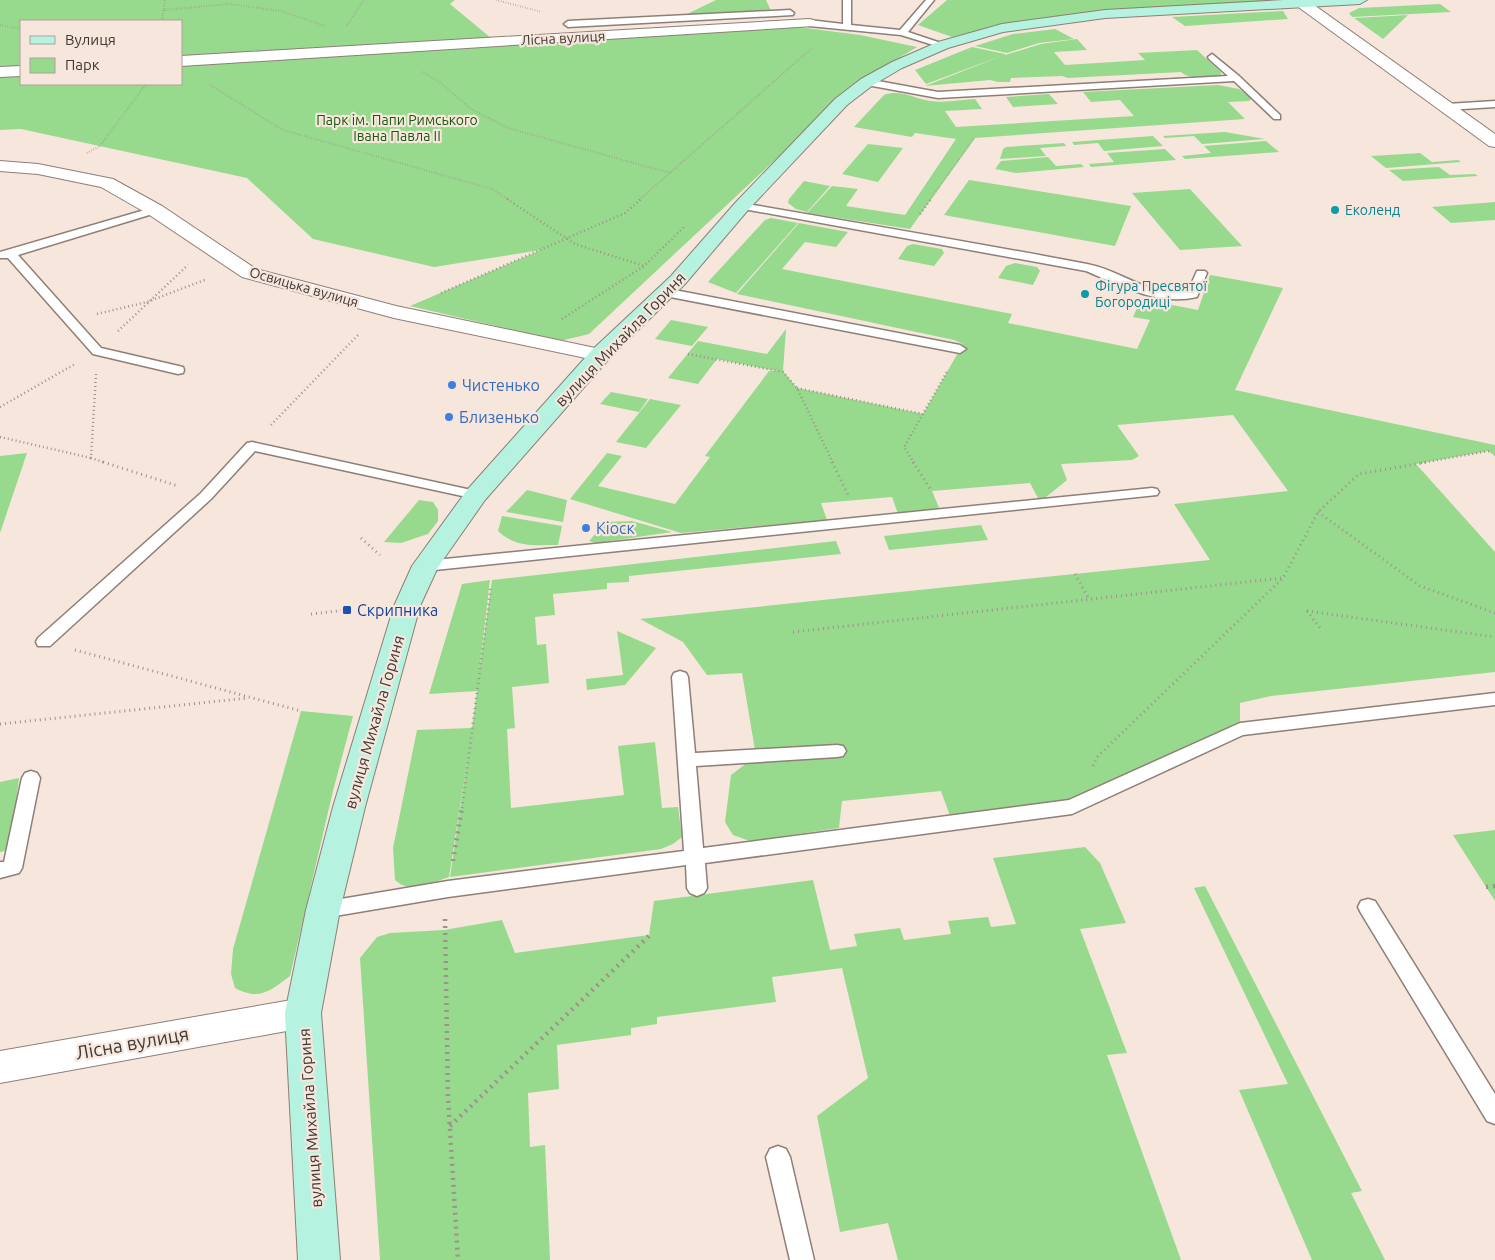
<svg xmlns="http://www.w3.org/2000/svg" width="1495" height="1260" font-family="Ubuntu,sans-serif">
  <rect width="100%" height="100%" fill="#f6e6dc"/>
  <g fill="#97da8e" fill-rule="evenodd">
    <path d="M0,0H455L450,4L497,43L790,26L860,35L917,47L856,84L589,334L560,341L410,306L541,250L434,267L313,239L247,178L21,129L0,130ZM21,21H181V84H21Z"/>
    <polygon points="716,0 766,0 772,13 681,17"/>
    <polygon points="947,0 1294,0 1100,11 992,27 952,37 918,25"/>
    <polygon points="1440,4 1451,12 1352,17 1349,13 1359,8"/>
    <polygon points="1283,11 1288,19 1185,26 1172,17"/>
    <polygon points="1408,15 1383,39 1354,18"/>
    <polygon points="1055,29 1074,39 1039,43 1007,53 975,46 1013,34"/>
    <path d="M1077,39L1087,50L1054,52L1065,65L1145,60L1138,53L1197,50L1221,72V76C1208,76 1191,81 1181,72L1068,78L1062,76L1011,78L1010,82H998L990,80L925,86L1004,55L926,84L915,70L972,47L1005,54V55L1041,44Z"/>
    <path d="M1218,85L1239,89L1252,98L1249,101L1228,102L1245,119L975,138L910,229L807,213L832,186L858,189L846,206L905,215L956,139L915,133L912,137L854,127L884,95C901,89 914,99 930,101C944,103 961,100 975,99L982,109L945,111L956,127L1134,116L1120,100L1091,102L1083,92Z"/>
    <polygon points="1049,94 1058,104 1013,107 1006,97"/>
    <polygon points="1225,132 1265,139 1202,144 1194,136 1165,138 1163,136"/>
    <polygon points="1153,136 1163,146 1104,151 1098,143 1074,145 1072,142"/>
    <polygon points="1266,141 1279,152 1185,159 1182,156 1211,153 1204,146"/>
    <polygon points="1064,143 1066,146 1040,148 1046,156 1000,159 1003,149 1006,147"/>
    <polygon points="868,144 903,148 878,182 842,174"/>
    <polygon points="1165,149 1176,160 1091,167 1089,164 1114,162 1107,153"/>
    <polygon points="1420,153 1432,162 1458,160 1461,162 1386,168 1371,156"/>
    <polygon points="1048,157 1056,166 1081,164 1084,167 1016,173 995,169 1001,161"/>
    <polygon points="1439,167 1450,175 1475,174 1478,176 1403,181 1389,170"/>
    <polygon points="969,180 1131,206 1115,246 944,215"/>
    <polygon points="804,181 830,186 807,212 796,209 788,203 789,199"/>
    <polygon points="1190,189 1242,246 1180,250 1132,193"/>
    <polygon points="1495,202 1495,220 1451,223 1432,207"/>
    <polygon points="771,218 798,223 736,293 708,282 765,220"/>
    <polygon points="799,223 848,232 836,247 805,242 782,269 1012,314 1008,323 1137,349 1150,320 1133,317 1141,299 1198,310 1210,275 1283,288 1235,390 1495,445 1495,456 1488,451 1416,464 1495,552 1495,672 1271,696 1240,703 1240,728 1076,801 950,816 941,791 842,801 839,828 750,841 733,835 725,822 731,775 756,756 742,673 707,675 683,642 640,619 1210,560 1174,504 1288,491 1233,415 1117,425 1139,456 1132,460 1061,464 1067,480 1040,502 1030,483 932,491 940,510 898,514 892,497 821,503 827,520 681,533 570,499 607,453 622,456 598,486 675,504 710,457 705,456 769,371 777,371 717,359 698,384 668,378 698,341 767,354 786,329 783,371 797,388 923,414 963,344 954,340 737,294"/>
    <polygon points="913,244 942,249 944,253 934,266 898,259 907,246"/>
    <polygon points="1015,263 1037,267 1040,271 1033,285 998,278 1006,266"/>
    <polygon points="671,320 708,327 692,346 655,339"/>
    <polygon points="611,392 648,399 639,412 600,404"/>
    <polygon points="650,399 681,405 646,448 616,442"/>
    <polygon points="27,453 0,533 0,456"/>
    <polygon points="527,490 567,500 563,522 506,512"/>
    <polygon points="419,500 433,502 438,510 438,521 428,534 401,543 384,542"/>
    <path d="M502,516L562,526L558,545C535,545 516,548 498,531Z"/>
    <polygon points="632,521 672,532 596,543 589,541 606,522"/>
    <polygon points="981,525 988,540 889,550 884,536"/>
    <path d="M836,541L841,554L629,576V582L607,583V589L553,594L555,615L535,617L537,645L546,644L549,683L512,687L515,728L507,729L511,808L624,795L618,746L655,742L662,808L678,807L682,837L673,844L661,849L450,877L469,749L449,877C430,883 411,895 395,880L393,848L417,730L472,728L477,691L429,694L462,584L490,580L479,672L492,580Z"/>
    <polygon points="617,631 656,648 625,685 587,690 586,679 623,675"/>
    <path d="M301,711L353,716L333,791L290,976C270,991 260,1001 235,988L231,974L233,949Z"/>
    <polygon points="19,778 10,850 0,852 0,782"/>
    <polygon points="1495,830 1495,901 1453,835"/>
    <polygon points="1085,847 1100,863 1126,923 1080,929 1127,1053 1107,1055 1181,1260 898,1260 888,1223 840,1232 817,1116 868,1078 842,968 772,977 776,1002 657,1017 657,1024 631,1028 631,1035 557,1045 559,1089 528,1093 530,1147 545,1145 550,1260 380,1260 360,958 377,937 390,933 444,930 502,920 515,953 649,935 654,901 813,880 830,950 857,946 854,934 900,928 904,940 951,934 948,921 988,917 991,927 1016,924 993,858"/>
    <polygon points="1205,886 1362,1191 1351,1193 1385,1260 1312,1260 1239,1090 1288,1084 1194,888"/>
  </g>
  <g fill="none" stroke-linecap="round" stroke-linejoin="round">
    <defs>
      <g id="lane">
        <polygon points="843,0 851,0 851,25 900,30 926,0 934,0 908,32 947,45 943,48 901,35 809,26 805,23 809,20 843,24"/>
        <polygon points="790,10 794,13 793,15 568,27 564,24 568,21"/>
        <polygon points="1212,54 1239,76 1280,115 1280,119 1274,119 1234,81 938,98 867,85 862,82 867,79 938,92 1228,76 1209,59 1208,57"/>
        <polygon points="1495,101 1495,107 1447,110 1442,107 1447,104"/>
        <path d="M742,203C857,223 972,242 1087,264C1127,272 1141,295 1188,291L1197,271H1205L1207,273L1197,297C1158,306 1121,286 1086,271L738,208L737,206Z"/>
        <polygon points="155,207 160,210 159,212 18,255 101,348 183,367 184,370 183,373 178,374 93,354 8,258 0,258 0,252"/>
        <polygon points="664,288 960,345 966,349 960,353 660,295 660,289"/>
        <polygon points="252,442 476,491 483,495 476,499 255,451 211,499 50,646 38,646 36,642 38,638 201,493 247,443"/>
        <polygon points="1152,488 1157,489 1159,492 1157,495 425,571 417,566 425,561"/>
        <polygon points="680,671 686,673 688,677 695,753 837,745 843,746 846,751 843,756 837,757 696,766 703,848 1069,800 1240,723 1495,693 1495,705 1243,735 1072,814 705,863 707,888 704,893 697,896 690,893 687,888 686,865 448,897 323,918 316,916 313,910 316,904 323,902 448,881 684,851 672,677 674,673"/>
        <polygon points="31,771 37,773 40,778 22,868 19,873 0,878 0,862 4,862 22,778 25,773"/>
        <polygon points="1368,899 1375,901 1495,1094 1495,1124 1487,1121 1361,913 1358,907 1361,901"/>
        <polygon points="778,1146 786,1149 790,1157 814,1260 790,1260 766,1157 770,1149"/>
      </g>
      <g id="street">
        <polygon points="1297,0 1307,0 1495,134 1495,147 1489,146 1297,6 1295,3"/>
        <polygon points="809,19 814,20 816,23 814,26 181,66 181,56"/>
        <polygon points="21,66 21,76 0,77 0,67"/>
        <polygon points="0,161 38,164 113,179 162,206 256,269 396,306 600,349 608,350 611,355 608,360 600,361 394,318 242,277 148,214 101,187 38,174 0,171"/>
        <polygon points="303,998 316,1002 321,1013 316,1024 303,1028 0,1083 0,1051"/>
      </g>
      <polygon id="secondary" points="1284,0 1367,0 1360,4 1105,18 1003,32 948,48 902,68 873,85 847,105 748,210 685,284 608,360 485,500 438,567 420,606 365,807 340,910 321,1013 340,1260 298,1260 285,1013 306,910 333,807 394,606 412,566 467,490 592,350 671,276 736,202 835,99 861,79 892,62 938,42 1002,24 1105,10"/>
    </defs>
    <use href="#lane" stroke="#8e7f77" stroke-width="3"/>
    <use href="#street" stroke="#8e7f77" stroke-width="2"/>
    <use href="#secondary" stroke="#8e7f77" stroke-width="2"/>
    <g stroke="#9e928c" stroke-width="2" stroke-dasharray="0.5 2" stroke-linecap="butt">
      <polyline points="496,0 542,12"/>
      <polyline points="164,10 229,4 281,11 325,26"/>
      <polyline points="162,21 165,0"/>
      <polyline points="0,25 21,29"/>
      <polyline points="347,25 364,0"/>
      <polyline points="423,72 442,84 471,109 508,128 670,173"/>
      <polyline points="210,85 283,130 492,189 509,200"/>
      <polyline points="87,153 100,146 146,84"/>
      <polyline points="639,200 812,48"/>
      <polyline points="930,200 975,137"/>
    </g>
    <g stroke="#9e928c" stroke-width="2.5" stroke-dasharray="1 3" stroke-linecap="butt">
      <polyline points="507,199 575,244 644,266"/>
      <polyline points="920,214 931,199"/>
      <polyline points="441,293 625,213 641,199"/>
      <polyline points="97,314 147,302 207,279"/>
      <polyline points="562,319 644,266 684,227"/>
      <polyline points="118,331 188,265"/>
      <polyline points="688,354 783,372 797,388 833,463"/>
      <polyline points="96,374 91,458 106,463"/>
      <polyline points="797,388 923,414"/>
      <polyline points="0,407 75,364"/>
      <polyline points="271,425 359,334"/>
      <polyline points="0,437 91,458"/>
      <polyline points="914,463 904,447 948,370"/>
      <polyline points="1421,463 1489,451"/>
    </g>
    <g stroke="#9e928c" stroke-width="3" stroke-dasharray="1 4" stroke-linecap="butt">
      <polyline points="103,462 178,486"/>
      <polyline points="832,462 849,497"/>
      <polyline points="913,462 931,490"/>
      <polyline points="1318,512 1420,586 1495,613"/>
      <polyline points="361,538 380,555"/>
      <polyline points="1075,574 1089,599"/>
      <polyline points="1307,611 1495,637"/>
      <polyline points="1307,611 1320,628"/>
      <polyline points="311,614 347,610"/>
      <polyline points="793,632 1282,578"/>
      <polyline points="75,650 301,711"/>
      <polyline points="0,724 248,698"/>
      <polyline points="1093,766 1097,757 1283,578 1318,512 1359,474 1428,462"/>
      <polyline points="462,808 491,585"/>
    </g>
    <g stroke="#9e928c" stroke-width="4.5" stroke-dasharray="2 5" stroke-linecap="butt">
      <polyline points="453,861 462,807"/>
      <polyline points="1486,887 1495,886"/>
      <polyline points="445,919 448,1097 458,1260"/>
      <polyline points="450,1126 650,935"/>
    </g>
    <use href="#lane" fill="#fff" fill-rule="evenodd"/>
    <use href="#street" fill="#fff" fill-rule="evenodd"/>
    <use href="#secondary" fill="#b5f2e0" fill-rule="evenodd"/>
  </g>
  <g fill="#0f9aa8" stroke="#f6e6dc" stroke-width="2">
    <circle cx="1335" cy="210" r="5"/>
    <circle cx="1085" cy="294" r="5"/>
  </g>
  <g fill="#3f7fe0" stroke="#f6e6dc" stroke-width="2">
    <circle cx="452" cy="385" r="5"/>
    <circle cx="449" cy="417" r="5"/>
    <circle cx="586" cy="528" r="5"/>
  </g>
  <rect fill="#1a4fb4" stroke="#f6e6dc" stroke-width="2" x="342" y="605" width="10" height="10" rx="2.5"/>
  <g text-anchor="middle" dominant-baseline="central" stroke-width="4.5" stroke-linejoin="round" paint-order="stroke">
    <g font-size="14" fill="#403936" stroke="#f6e6dc">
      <text transform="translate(563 38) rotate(-3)">Лісна вулиця</text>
      <text transform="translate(304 287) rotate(16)">Освицька вулиця</text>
    </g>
    <g font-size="14" fill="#17590e" stroke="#f6e6dc">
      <text x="397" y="120">Парк ім. Папи Римського<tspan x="397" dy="16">Івана Павла ІІ</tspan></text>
    </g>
    <g font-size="14" fill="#0d838f" stroke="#f6e6dc" text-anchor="start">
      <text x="1345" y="210">Еколенд</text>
      <text x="1095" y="286">Фігура Пресвятої<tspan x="1095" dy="16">Богородиці</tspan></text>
    </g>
    <g font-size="16" fill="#403936" stroke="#f6e6dc">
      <text transform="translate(620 339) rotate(-46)">вулиця Михайла Гориня</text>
      <text transform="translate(374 722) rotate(-74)">вулиця Михайла Гориня</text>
      <text transform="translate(310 1118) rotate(-94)">вулиця Михайла Гориня</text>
    </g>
    <g font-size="16" fill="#366cbe" stroke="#f6e6dc" text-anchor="start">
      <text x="462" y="385">Чистенько</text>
      <text x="459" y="417">Близенько</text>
      <text x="596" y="528">Кіоск</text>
    </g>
    <g font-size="16" fill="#164399" stroke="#f6e6dc" text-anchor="start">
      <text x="357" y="610">Скрипника</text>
    </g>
    <g font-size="19" fill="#403936" stroke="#f6e6dc">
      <text transform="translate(132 1043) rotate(-10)">Лісна вулиця</text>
    </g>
  </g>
  <rect x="20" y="20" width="162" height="65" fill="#f6e6dc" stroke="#ada19a"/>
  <rect x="30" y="36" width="25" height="8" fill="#b5f2e0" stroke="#ada19a"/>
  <text x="65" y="45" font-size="15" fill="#403936">Вулиця</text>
  <rect x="30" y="58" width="25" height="15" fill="#97da8e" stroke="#ada19a"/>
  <text x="65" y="70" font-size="15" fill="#403936">Парк</text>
</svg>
